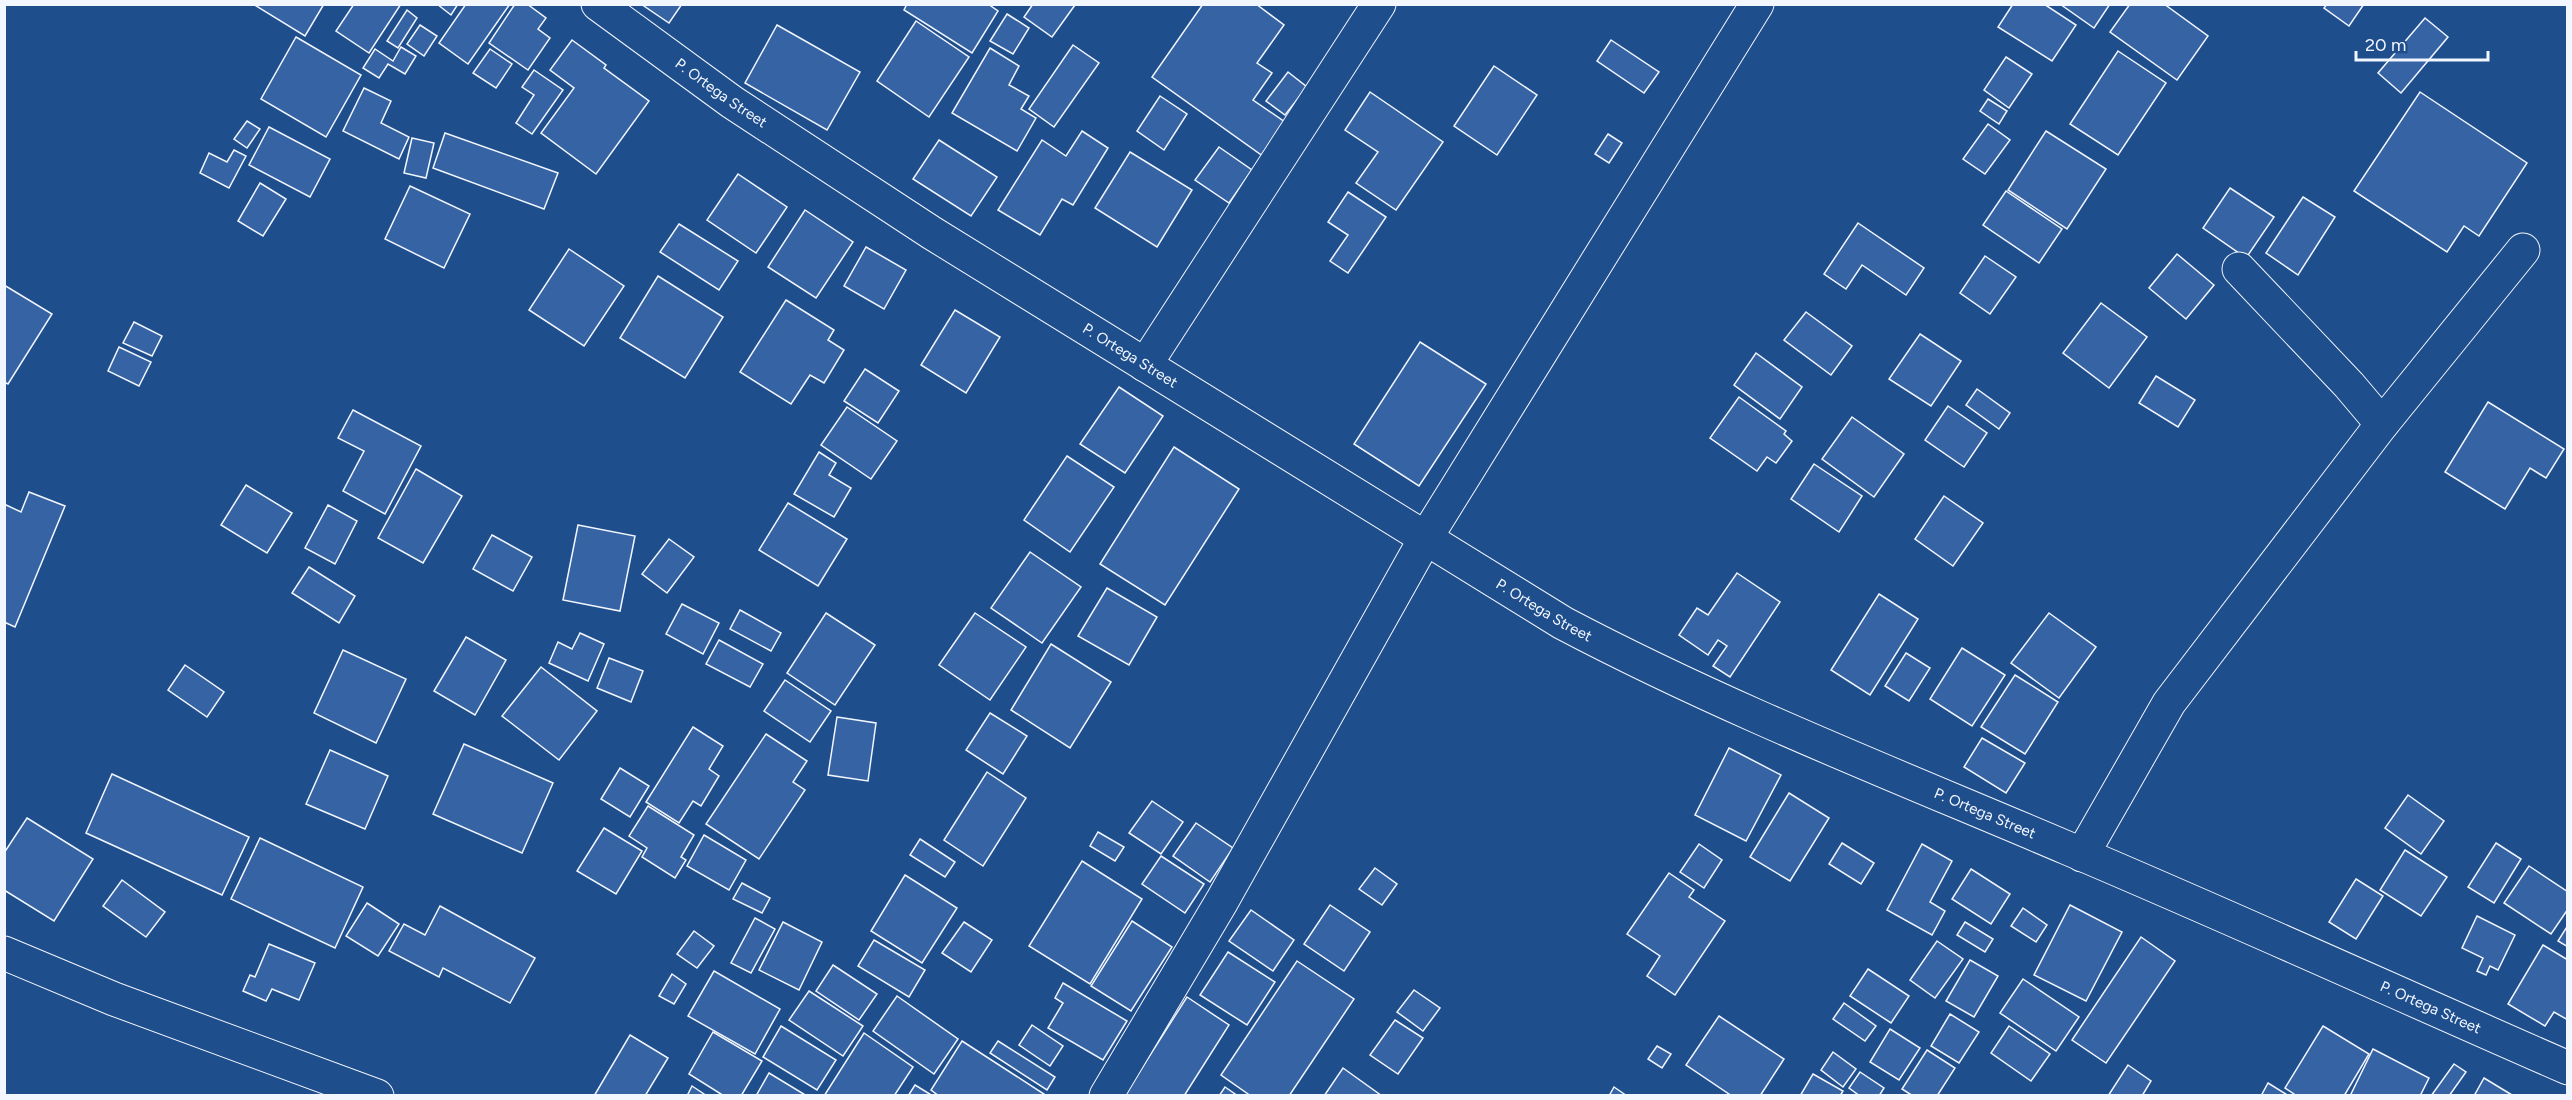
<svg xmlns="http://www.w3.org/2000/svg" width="2572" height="1100" font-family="Figtree,sans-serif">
  <rect width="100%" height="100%" fill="#1f4e8c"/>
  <g fill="#3563a3" stroke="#f2f6ff" stroke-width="1.5">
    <polygon points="253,4 324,4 305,36"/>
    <polygon points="354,4 401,4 369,53 336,31"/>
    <polygon points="437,4 458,4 451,15"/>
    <polygon points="466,4 510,4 468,64 439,43"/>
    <polygon points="515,4 527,4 546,18 538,29 550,38 528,70 489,43"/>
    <polygon points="641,4 682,4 669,23"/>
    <polygon points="907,4 988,4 998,11 972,53 904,10"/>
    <polygon points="1033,4 1074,4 1075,5 1052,37 1024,17"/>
    <polygon points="1203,4 1256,4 1284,25 1257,63 1272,73 1253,100 1298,131 1274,164 1152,77"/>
    <polygon points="2013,4 2044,4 2076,25 2052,61 1998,27"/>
    <polygon points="2060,4 2110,4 2094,28"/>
    <polygon points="2130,4 2164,4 2208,36 2177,80 2110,32"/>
    <polygon points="2327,4 2364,4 2349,26 2324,8"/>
    <polygon points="407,10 417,18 398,48 387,41"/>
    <polygon points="1007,14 1029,28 1013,54 990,41"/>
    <polygon points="2425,18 2448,37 2401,93 2378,73"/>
    <polygon points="916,21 969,57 929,117 877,81"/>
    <polygon points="420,25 437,36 424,56 407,44"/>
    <polygon points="777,25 860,72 827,130 745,83"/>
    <polygon points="296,37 361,75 326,137 261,99"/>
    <polygon points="572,40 606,65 604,68 649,101 596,174 541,133 574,88 550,70"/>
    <polygon points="1611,40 1659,72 1644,93 1597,61"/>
    <polygon points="1073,45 1099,63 1054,127 1029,109"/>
    <polygon points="401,47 416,56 405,74 388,64 379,78 363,68 375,49 393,61"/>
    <polygon points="990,48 1019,66 1009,85 1029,96 1021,109 1036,118 1017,151 952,113"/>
    <polygon points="490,49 512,64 496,88 473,73"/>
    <polygon points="2118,51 2166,83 2118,155 2070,124"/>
    <polygon points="2006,57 2032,74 2009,108 1984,90"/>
    <polygon points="1494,66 1537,95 1497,155 1454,126"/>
    <polygon points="534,70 563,90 532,134 516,123 534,95 522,87"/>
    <polygon points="1288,72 1307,87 1285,115 1266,101"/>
    <polygon points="364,88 391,101 381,123 409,137 399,159 343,131"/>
    <polygon points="1370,92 1443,142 1396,210 1356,183 1378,152 1345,130"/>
    <polygon points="2420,92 2527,163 2479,236 2464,226 2447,252 2354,191"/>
    <polygon points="1160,96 1187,114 1164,150 1137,131"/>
    <polygon points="1988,99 2007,111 1999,124 1980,111"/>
    <polygon points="247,121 260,129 247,148 234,139"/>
    <polygon points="1988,124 2010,140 1985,174 1963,159"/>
    <polygon points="269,127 330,159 310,197 249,165"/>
    <polygon points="1082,131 1108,148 1073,205 1062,199 1040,235 998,210 1042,140 1066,156"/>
    <polygon points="2046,131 2106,169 2067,229 2008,190"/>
    <polygon points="445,133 558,173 544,209 433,168"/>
    <polygon points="1608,134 1622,143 1609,163 1595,154"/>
    <polygon points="412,138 434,143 426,178 404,173"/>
    <polygon points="939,140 997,177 971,216 913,179"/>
    <polygon points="1219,147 1252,170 1229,203 1195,180"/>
    <polygon points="234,150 246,156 229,188 200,173 209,153 227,162"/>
    <polygon points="1130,152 1192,190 1157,247 1095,208"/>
    <polygon points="738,174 787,207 756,253 707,220"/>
    <polygon points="260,183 286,199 263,236 238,221"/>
    <polygon points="410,186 470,214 444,268 385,239"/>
    <polygon points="2230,188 2274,217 2246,258 2203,228"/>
    <polygon points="2006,191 2062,229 2039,263 1983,225"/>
    <polygon points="1348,192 1386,217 1348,273 1330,261 1348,235 1328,222"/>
    <polygon points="2303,197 2335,217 2298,275 2266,253"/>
    <polygon points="805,210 853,242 816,298 768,267"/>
    <polygon points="1858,223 1924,268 1906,295 1862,265 1846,289 1824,274"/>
    <polygon points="679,224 738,261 719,290 660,252"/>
    <polygon points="866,247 906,270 884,309 844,286"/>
    <polygon points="569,249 624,286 584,346 529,310"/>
    <polygon points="2177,254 2214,285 2186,319 2149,288"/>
    <polygon points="1985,256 2016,277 1990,314 1960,293"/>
    <polygon points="658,276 723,317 685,378 620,338"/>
    <polygon points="4,285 52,314 8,384 4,382"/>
    <polygon points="786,300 834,330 828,340 844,350 824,383 810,375 791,404 740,372"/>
    <polygon points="2101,303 2147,337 2109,388 2063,353"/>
    <polygon points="955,310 1000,337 966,393 921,365"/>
    <polygon points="1806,312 1852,346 1831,375 1784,340"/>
    <polygon points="134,322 162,336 152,356 123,343"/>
    <polygon points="1920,334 1961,361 1931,406 1889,379"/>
    <polygon points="1420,342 1486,384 1419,486 1354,444"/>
    <polygon points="119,347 151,362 139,386 108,371"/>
    <polygon points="1756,353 1802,387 1780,419 1734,385"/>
    <polygon points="865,369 899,391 878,423 844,401"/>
    <polygon points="2156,376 2195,400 2178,427 2139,403"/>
    <polygon points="1119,387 1163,416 1125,473 1080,444"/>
    <polygon points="1977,389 2010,413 1999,429 1966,405"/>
    <polygon points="1739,397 1786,431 1784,434 1792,441 1776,463 1767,457 1757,471 1710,438"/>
    <polygon points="2488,402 2564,449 2546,478 2530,468 2505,509 2445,472"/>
    <polygon points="1948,406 1987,433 1964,467 1925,440"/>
    <polygon points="847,407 897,441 871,479 821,445"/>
    <polygon points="353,410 421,446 385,514 343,491 364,451 338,438"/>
    <polygon points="1852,417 1904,454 1874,497 1822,459"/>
    <polygon points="1174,447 1239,489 1165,605 1100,564"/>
    <polygon points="819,452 836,463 829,475 851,488 834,517 794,494"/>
    <polygon points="1067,456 1114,487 1070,552 1024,520"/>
    <polygon points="1814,464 1862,496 1839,532 1791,499"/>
    <polygon points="416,469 462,496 423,563 378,538"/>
    <polygon points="246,485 292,513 267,553 221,525"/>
    <polygon points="29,492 65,506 15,627 4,622 4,504 21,512"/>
    <polygon points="1944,496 1983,523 1953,566 1915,539"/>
    <polygon points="788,503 847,539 818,586 759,550"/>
    <polygon points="328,505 357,521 335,564 305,548"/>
    <polygon points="578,525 635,536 620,611 563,600"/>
    <polygon points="492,535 532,557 513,591 473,569"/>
    <polygon points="669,539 694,557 667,593 642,574"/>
    <polygon points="1030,552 1081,587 1042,643 991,608"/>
    <polygon points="309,567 355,596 339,623 292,593"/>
    <polygon points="1737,573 1780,602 1730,677 1713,666 1727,646 1718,640 1708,655 1679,635 1697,608 1708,615"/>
    <polygon points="1107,588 1157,617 1129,665 1078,636"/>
    <polygon points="1879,594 1918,619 1870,695 1831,670"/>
    <polygon points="682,604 719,623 703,654 666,634"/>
    <polygon points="740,610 781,633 771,651 730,629"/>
    <polygon points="826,613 875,645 835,705 787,673"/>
    <polygon points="975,613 1026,647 990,700 939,665"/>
    <polygon points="2049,613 2096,647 2059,698 2011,663"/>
    <polygon points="580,633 604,644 588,681 549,663 558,642 572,649"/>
    <polygon points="466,637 506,660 475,715 434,691"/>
    <polygon points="719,640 763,664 750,687 706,664"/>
    <polygon points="1051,644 1111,682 1070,748 1011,710"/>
    <polygon points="1962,648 2005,675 1972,726 1930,699"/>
    <polygon points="343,650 406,679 376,743 314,713"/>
    <polygon points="1906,653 1930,668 1909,701 1885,686"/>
    <polygon points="609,658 643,671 631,702 597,688"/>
    <polygon points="185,665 224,692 207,717 168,690"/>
    <polygon points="541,667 597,711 559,760 502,716"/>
    <polygon points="2015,675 2058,702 2025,754 1981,727"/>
    <polygon points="785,680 831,711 810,742 764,711"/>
    <polygon points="990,713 1027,736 1003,774 966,750"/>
    <polygon points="837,717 876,723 868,781 828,775"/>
    <polygon points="693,727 723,746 709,769 719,776 701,806 693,801 679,823 646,802"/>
    <polygon points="766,734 807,761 793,782 805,790 759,859 706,824"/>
    <polygon points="1982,738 2025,763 2006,793 1964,767"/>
    <polygon points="464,744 553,783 522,853 433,814"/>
    <polygon points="1729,748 1781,775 1746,841 1695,815"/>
    <polygon points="330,750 388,776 365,829 306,804"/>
    <polygon points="620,768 649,786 630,817 601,799"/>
    <polygon points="987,772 1026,798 983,866 944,840"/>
    <polygon points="112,774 249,837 222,895 86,833"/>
    <polygon points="1789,793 1829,818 1790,881 1750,857"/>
    <polygon points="2408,795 2444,821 2421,854 2385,828"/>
    <polygon points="1152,801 1183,822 1161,854 1129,833"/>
    <polygon points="648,806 694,835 681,857 686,860 675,878 642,857 647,848 629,836"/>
    <polygon points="27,818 93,859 54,921 4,890 4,853"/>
    <polygon points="1196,823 1233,848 1210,882 1173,856"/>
    <polygon points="604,828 642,851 616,894 577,871"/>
    <polygon points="1098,832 1124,847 1115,861 1090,846"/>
    <polygon points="704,835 746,860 729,890 687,866"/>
    <polygon points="260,838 363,887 335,948 231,899"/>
    <polygon points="920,839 955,862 945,877 910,855"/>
    <polygon points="1842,843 1874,863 1861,884 1829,864"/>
    <polygon points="2496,843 2521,859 2494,903 2468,887"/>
    <polygon points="1699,844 1722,860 1704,888 1680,872"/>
    <polygon points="1922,844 1952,861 1930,902 1945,911 1932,935 1887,910"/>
    <polygon points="2405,850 2447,877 2421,916 2380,890"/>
    <polygon points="1161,856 1204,884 1185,913 1142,884"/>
    <polygon points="1082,861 1142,899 1090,984 1029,946"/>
    <polygon points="2529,866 2568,892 2568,909 2551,934 2504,903"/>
    <polygon points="1375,868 1397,884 1382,905 1359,889"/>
    <polygon points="1971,869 2010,894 1991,924 1952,899"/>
    <polygon points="1669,873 1694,890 1689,897 1725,921 1675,995 1647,976 1660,956 1627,934"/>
    <polygon points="905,875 957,908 922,963 871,931"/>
    <polygon points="2356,879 2383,896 2356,939 2329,922"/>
    <polygon points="122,880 165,912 146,937 103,906"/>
    <polygon points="742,883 770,898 762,913 733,899"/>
    <polygon points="367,903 399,924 378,956 346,936"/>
    <polygon points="1330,905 1370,932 1344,971 1304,944"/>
    <polygon points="2070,905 2122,932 2086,1001 2034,975"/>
    <polygon points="440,906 535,958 510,1003 443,968 439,977 389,951 404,924 425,935"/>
    <polygon points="2023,908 2047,925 2036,942 2011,926"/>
    <polygon points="1251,910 1294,940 1273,971 1229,941"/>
    <polygon points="2477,916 2515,935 2498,970 2490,966 2486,975 2477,971 2483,958 2462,948"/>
    <polygon points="755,918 775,929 751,973 731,963"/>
    <polygon points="1132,921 1172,947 1131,1011 1091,986"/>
    <polygon points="783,922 822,942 799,990 759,970"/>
    <polygon points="964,922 992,940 971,972 942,953"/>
    <polygon points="1965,922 1993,939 1985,952 1957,935"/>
    <polygon points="2568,925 2568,947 2558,941"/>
    <polygon points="694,931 714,946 697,968 677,954"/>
    <polygon points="2141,937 2175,961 2106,1063 2072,1040"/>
    <polygon points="874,940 925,970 909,997 858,966"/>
    <polygon points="1937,941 1963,959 1935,998 1910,980"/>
    <polygon points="269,944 315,963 299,1000 272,989 266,1001 243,991 250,975 255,977"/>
    <polygon points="2543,945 2568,960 2568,1020 2554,1012 2545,1026 2508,1004"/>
    <polygon points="1228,952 1275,982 1247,1025 1200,995"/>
    <polygon points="1970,960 1998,976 1974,1017 1946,1001"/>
    <polygon points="1297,961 1354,999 1289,1096 1251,1096 1221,1075"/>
    <polygon points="833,965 877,994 859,1020 816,991"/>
    <polygon points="1868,969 1909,996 1891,1023 1850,996"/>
    <polygon points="714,971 780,1009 755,1054 688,1016"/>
    <polygon points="672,974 686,984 674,1004 659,996"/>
    <polygon points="2023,979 2079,1017 2056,1051 2000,1013"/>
    <polygon points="1063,983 1127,1021 1103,1060 1048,1028 1063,1003 1055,998"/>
    <polygon points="1414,990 1440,1008 1423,1031 1397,1012"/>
    <polygon points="809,991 863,1026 843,1056 789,1020"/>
    <polygon points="897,996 958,1039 934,1074 873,1031"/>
    <polygon points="1187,997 1229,1025 1184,1096 1124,1096"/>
    <polygon points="1844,1003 1876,1026 1865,1041 1833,1019"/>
    <polygon points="1950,1014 1979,1032 1959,1063 1931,1046"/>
    <polygon points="1719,1016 1784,1059 1760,1096 1732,1096 1686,1065"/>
    <polygon points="1395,1020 1423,1038 1398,1074 1370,1055"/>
    <polygon points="1032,1025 1063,1046 1050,1066 1019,1045"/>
    <polygon points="781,1026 836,1060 817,1090 763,1057"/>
    <polygon points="2009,1026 2050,1054 2031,1081 1991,1053"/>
    <polygon points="2323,1026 2369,1054 2344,1096 2297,1096 2285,1088"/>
    <polygon points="1890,1029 1920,1048 1899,1080 1870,1062"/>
    <polygon points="713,1032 762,1061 741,1096 724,1096 689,1074"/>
    <polygon points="864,1033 913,1067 894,1096 824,1096"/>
    <polygon points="630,1035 668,1058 645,1096 594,1096"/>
    <polygon points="962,1041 1047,1096 939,1096 931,1090"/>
    <polygon points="998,1041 1055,1077 1047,1090 990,1053"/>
    <polygon points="1657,1046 1671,1054 1662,1068 1648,1059"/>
    <polygon points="2373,1049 2429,1078 2420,1096 2350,1096"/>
    <polygon points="1927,1050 1955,1068 1937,1096 1913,1096 1902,1089"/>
    <polygon points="1833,1052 1856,1069 1843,1087 1821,1070"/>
    <polygon points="2454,1064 2466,1072 2449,1096 2431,1096"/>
    <polygon points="2128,1065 2151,1081 2142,1096 2108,1096"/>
    <polygon points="1343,1068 1382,1096 1324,1096"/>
    <polygon points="1860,1072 1884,1088 1879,1096 1860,1096 1849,1088"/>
    <polygon points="769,1073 807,1096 756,1096"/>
    <polygon points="1813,1074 1843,1091 1840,1096 1800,1096"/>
    <polygon points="2484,1078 2512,1095 2511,1096 2474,1096"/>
    <polygon points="2268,1083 2289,1096 2261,1096"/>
    <polygon points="915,1085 933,1096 908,1096"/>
    <polygon points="692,1086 707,1096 687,1096"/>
    <polygon points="1225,1087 1238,1096 1219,1096"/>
    <polygon points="1614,1087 1627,1096 1609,1096"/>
  </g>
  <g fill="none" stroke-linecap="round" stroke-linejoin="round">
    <defs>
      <g id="minor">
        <path id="s1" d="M598,4L732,102L932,233L1563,623C1726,709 1898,776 2067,848C2235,919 2401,995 2568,1068"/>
        <polyline points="2239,269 2349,385 2382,424"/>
        <polyline points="1145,365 1379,4"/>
        <polyline points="2082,855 2169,703 2382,424 2523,250"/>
        <polyline points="4,953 114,999 377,1096"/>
        <polyline points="1106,1096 1222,901 1425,539 1757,4"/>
      </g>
    </defs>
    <use href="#minor" stroke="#f2f6ff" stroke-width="35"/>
    <use href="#minor" stroke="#1f4e8c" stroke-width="33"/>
  </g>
  <g text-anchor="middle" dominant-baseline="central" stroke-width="4.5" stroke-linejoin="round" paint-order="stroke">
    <g font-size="15" fill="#f2f6ff" stroke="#1f4e8c">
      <text stroke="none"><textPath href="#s1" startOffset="152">P. Ortega Street</textPath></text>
      <text stroke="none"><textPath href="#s1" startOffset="638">P. Ortega Street</textPath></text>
      <text stroke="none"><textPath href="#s1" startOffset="1124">P. Ortega Street</textPath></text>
      <text stroke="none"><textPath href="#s1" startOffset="1610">P. Ortega Street</textPath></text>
      <text stroke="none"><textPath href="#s1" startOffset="2096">P. Ortega Street</textPath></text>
    </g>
  </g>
  <rect width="2572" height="1100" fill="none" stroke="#f2f6ff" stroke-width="12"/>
  <path d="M2356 51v9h132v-9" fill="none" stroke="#f2f6ff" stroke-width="3"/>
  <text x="2365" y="51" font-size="18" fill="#f2f6ff" stroke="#1f4e8c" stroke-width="4.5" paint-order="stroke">20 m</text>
</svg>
